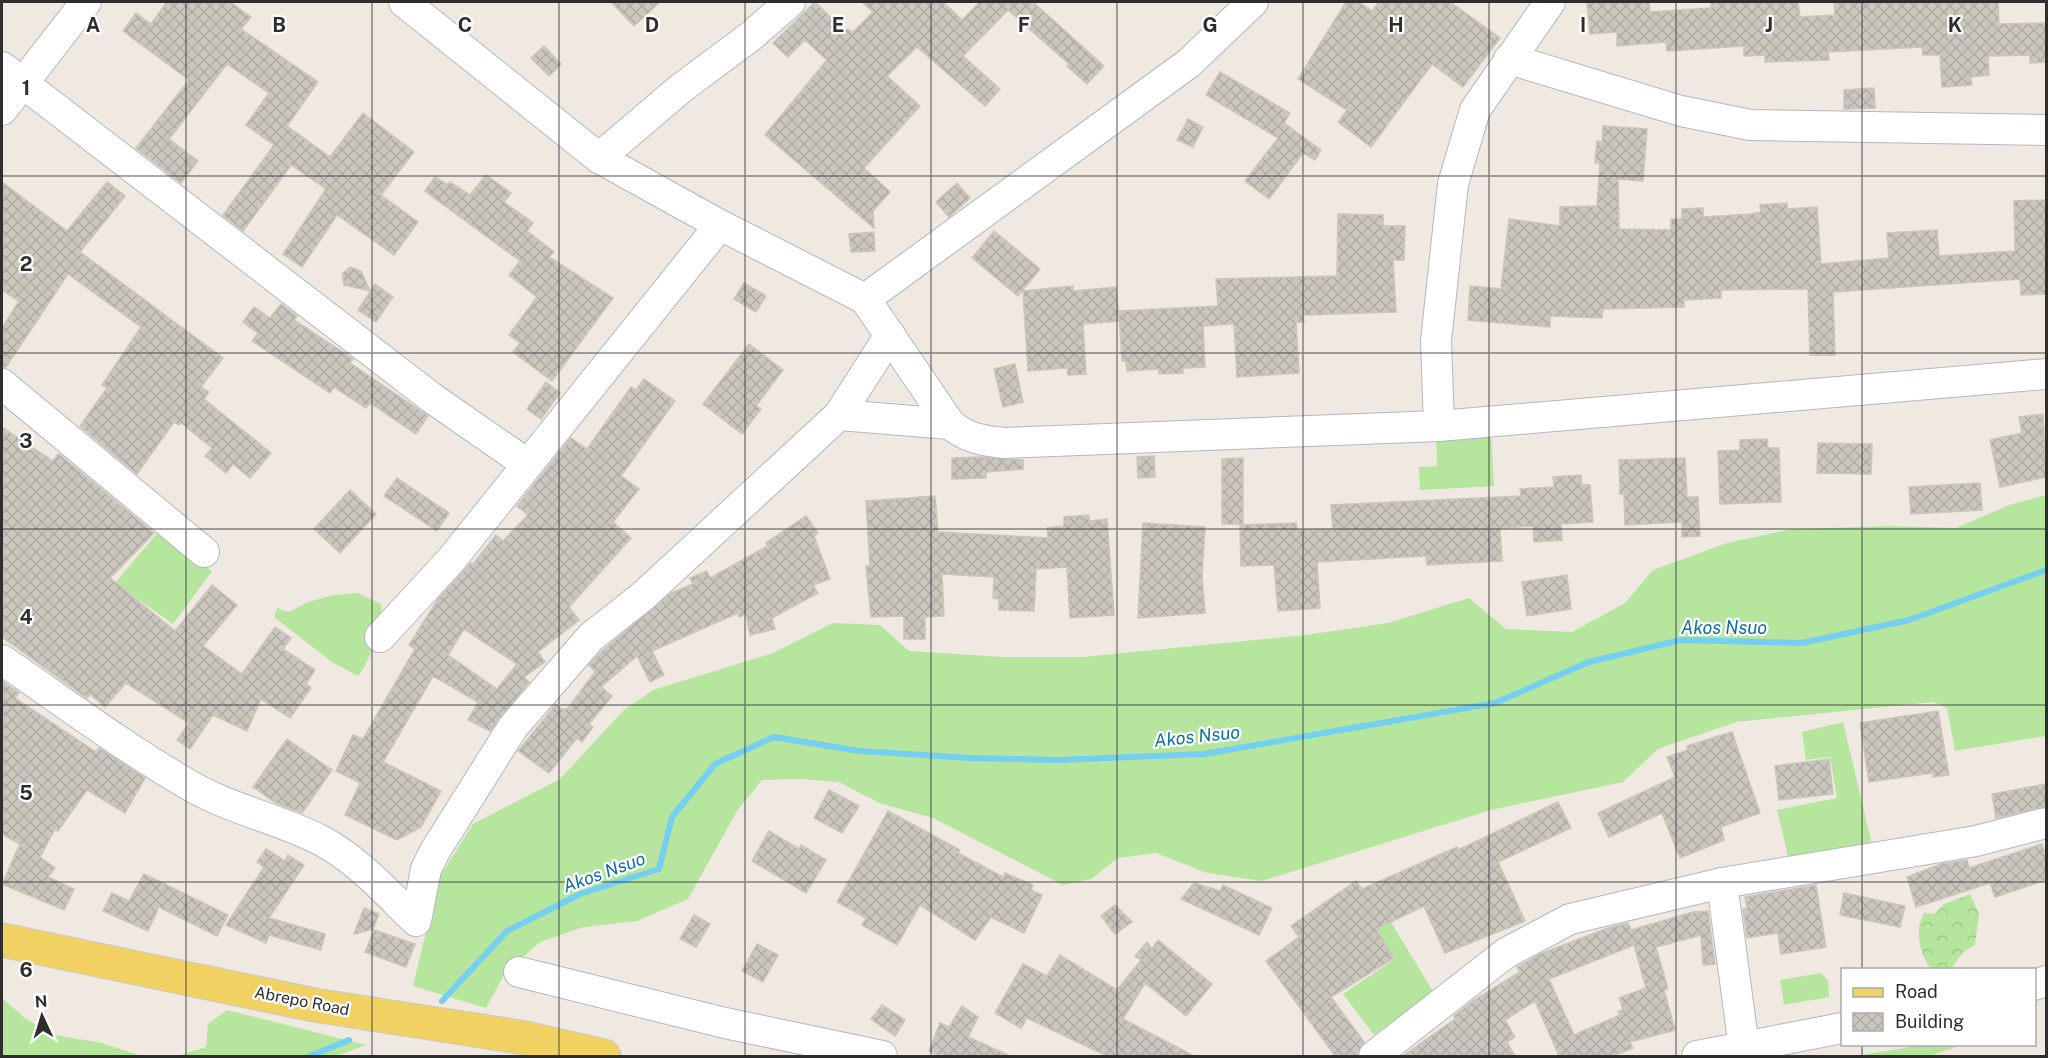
<svg xmlns="http://www.w3.org/2000/svg" width="2048" height="1058" font-family="'Public Sans',sans-serif">
  <defs>
    <pattern id="forest-crowns" width="20" height="18" patternUnits="userSpaceOnUse" patternTransform="scale(1.5)"><rect width="20" height="18" fill="#b6e59e"/><path d="M2 6a3 3 0 1 1 6 0M12 15a3 3 0 1 1 6 0" fill="none" stroke="#9dc588"/></pattern>
    <pattern id="building-cross-hatch" width="8" height="8" patternUnits="userSpaceOnUse" patternTransform="scale(1.5)"><rect width="8" height="8" fill="#cbc7bf"/><path d="M0 0l8 8M0 8l8-8" fill="none" stroke="#afaba4"/></pattern>
  </defs>
  <rect width="100%" height="100%" fill="#efe9e1"/>
  <g fill="#b6e59e">
    <polygon points="1491,433 1494,486 1420,490 1419,467 1437,466 1436,436"/>
    <polygon points="2046,495 2046,736 1955,751 1947,708 1933,702 1736,722 1658,749 1623,782 1491,810 1262,881 1207,873 1156,853 1118,858 1091,879 1063,885 933,818 879,803 839,782 802,779 762,780 737,811 688,899 637,921 584,927 540,942 505,973 486,1008 413,986 439,878 473,824 560,779 624,710 653,690 773,653 833,623 880,625 909,651 1005,657 1083,657 1306,635 1388,623 1469,598 1506,629 1572,632 1625,603 1653,570 1727,543 1792,529 1891,526 1956,528 2009,505"/>
    <polygon points="160,530 212,571 173,624 115,583"/>
    <path d="M358,593L381,604C383,623 370,662 358,676L332,662L274,617L277,608L289,612L308,602L334,595Z"/>
    <polygon points="1843,722 1872,845 1789,860 1777,810 1837,798 1830,757 1806,760 1802,732"/>
    <polygon points="1380,904 1434,993 1374,1035 1343,994 1395,959 1366,912"/>
    <polygon points="1821,973 1828,980 1829,997 1784,1005 1780,980"/>
    <polygon points="2,998 26,1019 55,1035 102,1043 142,1056 2,1056"/>
    <polygon points="227,1010 366,1045 336,1056 177,1056 206,1047 208,1024"/>
    <polygon points="1927,1044 1962,1045 1930,1056 1856,1056"/>
  </g>
  <path fill="url(#forest-crowns)" d="M1970,894L1979,914L1975,945L1963,952L1951,969H1931C1920,954 1914,930 1924,913L1934,914L1944,904Z"/>
  <g fill="none" stroke-linecap="round" stroke-linejoin="round">
    <g stroke="#75cff0" stroke-width="6">
      <polyline points="442,1001 507,931 580,894 659,869 672,817 715,764 774,737 860,751 970,758 1058,760 1204,754 1495,703 1589,662 1681,640 1802,643 1909,620 2046,570"/>
      <polyline points="310,1056 349,1040"/>
    </g>
  </g>
  <g fill="url(#building-cross-hatch)" stroke="#cbc5ba" stroke-width="1.5" fill-rule="evenodd">
    <polygon points="167,2 230,2 251,17 241,29 318,82 287,126 330,157 363,113 414,152 381,195 418,222 394,255 337,215 302,267 283,254 326,189 291,165 243,231 223,215 274,145 246,125 269,93 227,64 169,139 198,161 181,183 136,148 189,80 123,31 136,13 151,24"/>
    <polygon points="611,2 660,2 634,26"/>
    <polygon points="815,2 841,27 853,32 873,12 862,2 943,2 962,20 980,2 1033,2 1104,66 1087,84 1067,66 1069,64 1008,10 963,56 1000,89 985,106 917,47 887,76 920,106 864,168 890,192 873,211 874,228 765,135 827,60 805,40 788,57 773,43"/>
    <polygon points="1346,2 1359,2 1372,11 1379,2 1450,2 1500,38 1463,87 1432,64 1371,147 1338,122 1347,110 1298,79"/>
    <polygon points="1587,2 1649,2 1650,12 1711,8 1711,2 1798,2 1800,17 1835,15 1834,2 1998,2 1999,24 2046,23 2046,62 2030,63 2030,55 1988,56 1989,75 1971,77 1972,85 1942,87 1940,55 1923,55 1922,47 1828,52 1829,60 1765,62 1765,55 1744,56 1744,46 1667,51 1666,42 1617,46 1617,32 1590,34"/>
    <polygon points="544,46 561,64 549,76 531,58"/>
    <polygon points="1220,72 1290,113 1284,123 1321,150 1315,160 1303,153 1269,199 1245,181 1278,138 1206,95"/>
    <polygon points="1874,88 1875,108 1844,109 1844,90"/>
    <polygon points="1188,119 1203,127 1193,147 1177,140"/>
    <polygon points="1603,126 1647,129 1643,181 1618,179 1619,229 1671,230 1671,219 1682,219 1682,209 1703,208 1703,217 1752,214 1761,212 1760,205 1787,203 1787,209 1817,207 1821,264 1889,258 1887,233 1937,230 1939,256 2015,251 2014,201 2046,200 2046,294 2021,295 2020,279 1833,292 1835,355 1810,355 1808,289 1721,290 1721,298 1684,300 1684,307 1603,309 1602,318 1550,316 1550,327 1468,320 1470,286 1501,289 1509,219 1560,226 1560,207 1597,206 1600,163 1595,163 1597,141 1602,142"/>
    <polygon points="486,175 511,193 504,202 533,223 527,231 554,252 549,257 613,298 552,381 513,352 520,343 509,335 537,297 509,275 520,261 425,191 435,177 448,185 450,182 470,195"/>
    <polygon points="2,182 67,231 107,182 125,196 80,252 223,358 201,387 209,392 204,399 271,453 250,478 233,464 226,473 205,456 212,448 181,423 179,425 174,422 137,474 80,426 107,388 102,385 141,327 68,274 6,367 2,367 2,328 19,301 2,290"/>
    <polygon points="957,183 970,198 949,217 936,202"/>
    <polygon points="1338,214 1383,215 1383,226 1405,226 1404,260 1393,260 1396,312 1303,315 1304,322 1296,322 1299,373 1237,377 1234,324 1203,326 1205,367 1183,368 1183,373 1159,374 1159,369 1127,371 1126,361 1122,361 1119,311 1218,306 1216,279 1337,276"/>
    <polygon points="994,231 1040,269 1018,296 972,258"/>
    <polygon points="874,232 875,251 851,252 849,234"/>
    <polygon points="350,267 361,271 370,291 344,285 342,274"/>
    <polygon points="744,283 766,296 756,312 734,299"/>
    <polygon points="375,284 393,297 376,322 358,310"/>
    <polygon points="1073,286 1073,291 1116,287 1119,321 1083,324 1086,374 1068,375 1067,368 1028,371 1023,291"/>
    <polygon points="281,304 297,316 294,320 353,359 350,363 428,416 416,434 370,403 366,408 334,387 330,393 252,341 258,333 243,322 254,307 270,318"/>
    <polygon points="749,344 783,370 756,406 761,409 742,434 703,404"/>
    <polygon points="1015,364 1023,402 1003,407 994,369"/>
    <path d="M644,379L675,401L621,476L639,489L613,522L631,538L569,607L579,620L538,652L545,662L524,677L529,682L490,731L468,720L478,702L433,676L383,762L441,791L421,827L397,840L345,815L360,783L336,771L353,735L363,739L415,649L409,645L438,599L471,563L473,564L496,535L503,541L528,515L517,506L571,438L587,449L631,387L636,390ZM464,629L517,664L497,689L448,655Z"/>
    <polygon points="546,382 560,393 541,419 527,409"/>
    <polygon points="2043,414 2046,477 2000,487 1990,440 2022,433 2019,417"/>
    <polygon points="2,427 53,461 58,454 60,455 154,533 110,578 175,631 212,585 237,605 203,646 242,674 275,627 291,638 283,649 315,670 306,684 311,688 290,718 261,699 247,731 213,715 190,749 177,740 189,723 126,683 105,707 90,694 87,698 2,637"/>
    <polygon points="1767,439 1768,448 1779,448 1781,502 1720,504 1718,451 1740,450 1740,440"/>
    <polygon points="1818,443 1872,444 1871,474 1817,473"/>
    <polygon points="1154,456 1155,477 1138,478 1137,457"/>
    <polygon points="980,457 1023,460 1023,469 986,472 986,478 952,479 952,458"/>
    <polygon points="1243,458 1243,524 1222,524 1222,459"/>
    <polygon points="1685,458 1687,497 1698,497 1700,536 1682,537 1682,522 1625,525 1624,494 1620,494 1619,460"/>
    <polygon points="1581,475 1582,485 1590,485 1593,522 1561,524 1562,540 1534,542 1533,526 1500,528 1502,561 1427,565 1426,556 1317,562 1320,608 1278,611 1274,565 1241,566 1240,525 1296,523 1297,530 1333,529 1331,505 1521,496 1520,489 1554,487 1553,477"/>
    <polygon points="397,478 449,513 437,531 384,496"/>
    <polygon points="1980,483 1982,510 1911,514 1909,487"/>
    <polygon points="350,490 376,514 340,553 314,529"/>
    <polygon points="935,496 938,532 1048,538 1047,528 1064,526 1064,517 1089,515 1089,521 1107,519 1114,615 1070,618 1067,567 1036,569 1034,611 999,610 999,599 993,598 994,577 942,574 944,616 925,617 925,639 904,639 904,616 871,617 866,566 870,566 866,501"/>
    <polygon points="806,516 818,533 814,536 830,579 813,585 818,593 772,618 775,629 750,635 746,614 739,617 738,613 652,651 664,675 650,682 637,656 601,687 612,696 589,724 593,727 582,742 577,738 549,773 518,751 556,704 563,710 568,708 595,672 589,665 603,650 671,593 693,584 690,578 707,571 710,578 768,546 766,543"/>
    <polygon points="1143,523 1205,527 1202,576 1205,613 1138,618"/>
    <polygon points="1567,575 1571,609 1527,616 1522,582"/>
    <polygon points="3,682 19,693 15,698 96,752 99,748 145,778 125,813 87,790 58,831 55,829 40,857 55,868 48,877 74,889 64,910 2,884 20,844 2,834"/>
    <polygon points="1938,711 1949,775 1933,777 1933,773 1869,782 1860,723"/>
    <polygon points="1732,732 1760,813 1721,827 1724,840 1680,858 1662,813 1609,837 1598,813 1675,777 1667,757 1688,750 1687,746"/>
    <polygon points="287,739 332,770 302,813 276,803 253,787"/>
    <polygon points="1829,759 1833,794 1779,800 1775,766"/>
    <polygon points="2046,784 2046,806 1996,818 1992,794"/>
    <polygon points="829,790 859,806 842,833 814,818"/>
    <polygon points="1558,802 1571,828 1498,862 1525,921 1445,953 1424,906 1376,929 1394,958 1331,997 1364,1042 1357,1056 1335,1056 1266,961 1299,937 1291,926 1356,881 1362,889 1457,847 1458,850"/>
    <polygon points="888,811 960,850 958,853 1003,877 1005,873 1033,885 1031,890 1042,895 1024,933 991,917 975,940 920,905 897,945 862,925 866,918 837,902"/>
    <polygon points="769,831 799,849 801,845 826,860 806,893 752,861"/>
    <polygon points="2042,844 2046,856 2046,880 1995,897 1990,883 1916,907 1907,877 1941,864 1967,860 1969,868"/>
    <polygon points="266,849 285,861 288,855 304,865 269,918 325,934 321,950 269,935 266,943 226,925 264,867 257,862"/>
    <polygon points="144,874 228,915 217,936 159,907 148,931 103,911 112,893 129,901"/>
    <polygon points="1194,883 1220,891 1223,885 1272,908 1259,935 1181,899"/>
    <polygon points="1816,885 1826,947 1781,954 1778,933 1747,938 1743,909 1747,908 1745,897"/>
    <polygon points="1844,893 1905,906 1900,927 1840,915"/>
    <polygon points="1115,905 1132,922 1115,934 1101,916"/>
    <polygon points="364,908 379,914 373,929 354,934"/>
    <path d="M1708,911L1715,964L1703,965L1701,935L1656,947L1668,989L1664,990L1675,1030L1630,1042L1633,1048L1613,1056H1559L1535,1001L1505,1020L1515,1037L1507,1042L1515,1056H1403L1455,1019L1454,1016L1474,1000L1520,972L1517,967L1540,954L1608,928L1628,923L1631,930L1693,912ZM1634,945L1646,988L1619,998L1623,1009L1618,1012L1620,1015L1574,1035L1549,979Z"/>
    <polygon points="694,915 710,924 696,947 680,939"/>
    <polygon points="374,930 415,944 406,967 365,952"/>
    <polygon points="1158,940 1212,984 1186,1016 1145,983 1123,1019 1194,1056 1107,1056 1027,1018 1021,1028 995,1013 1023,964 1047,976 1060,955 1117,990 1141,960 1135,956 1147,942 1152,949"/>
    <polygon points="757,944 778,955 763,982 742,971"/>
    <polygon points="882,1005 905,1020 895,1036 871,1019"/>
    <polygon points="962,1006 978,1017 968,1037 1010,1056 941,1056 929,1051 940,1023 949,1027"/>
  </g>
  <g fill="none" stroke-linecap="round" stroke-linejoin="round">
    <defs>
      <g id="minor">
        <path d="M404,2L599,158L720,225L865,299L950,424C966,438 983,441 1004,443L1439,426L2046,374"/>
        <polyline points="1509,59 1681,111 1750,125 2046,130"/>
        <polyline points="2,67 432,398 527,464"/>
        <polyline points="2,110 86,2"/>
        <polyline points="599,158 680,89 751,36 790,2"/>
        <polyline points="865,299 1189,63 1253,2"/>
        <polyline points="2,384 204,552"/>
        <polyline points="839,415 950,424"/>
        <polyline points="1439,426 1436,341 1453,184 1475,110 1550,2"/>
        <polyline points="380,637 451,560 720,225"/>
        <path d="M2,660C62,701 121,745 184,782C227,809 278,818 322,841C359,861 386,892 416,921L426,869L435,851L513,727L591,637L643,596L839,415L890,335"/>
        <polyline points="1722,883 1976,841 2046,823"/>
        <polyline points="519,972 725,1023 882,1056"/>
        <polyline points="2034,985 2046,981"/>
        <polyline points="1374,1056 1506,953 1570,919 1722,883 1744,1048"/>
        <polyline points="1697,1056 1842,1028"/>
      </g>
      <polyline id="major" points="2,940 314,1005 526,1038 604,1056"/>
    </defs>
    <use href="#minor" stroke="#b4b7c1" stroke-width="32"/>
    <use href="#major" stroke="#c9c9c9" stroke-width="35"/>
    <use href="#minor" stroke="#fff" stroke-width="30"/>
    <use href="#major" stroke="#f2d163" stroke-width="33"/>
  </g>
  <path fill="none" stroke="#2e2e2e" stroke-width="1.5" stroke-opacity="0.55" d="M186,2V1056M372,2V1056M559,2V1056M745,2V1056M931,2V1056M1117,2V1056M1303,2V1056M1489,2V1056M1676,2V1056M1862,2V970M2,176H2046M2,353H2046M2,529H2046M2,705H2046M2,882H2046M1862,1044V1056"/>
  <g text-anchor="middle" dominant-baseline="central" stroke-width="4.5" stroke-linejoin="round" paint-order="stroke">
    <g font-size="16" fill="#2e2e2e" stroke="#fff">
      <text transform="translate(302 1001) rotate(11)">Abrepo Road</text>
    </g>
    <g font-size="18" font-style="italic" fill="#0d6fa3" stroke="#fff">
      <text x="1724" y="627">Akos Nsuo</text>
      <text transform="translate(1197 736) rotate(-6)">Akos Nsuo</text>
      <text transform="translate(604 872) rotate(-20)">Akos Nsuo</text>
    </g>
  </g>
  <g font-size="20" text-anchor="middle" font-weight="bold" fill="#2e2e2e" stroke="#fff" stroke-width="4.5" stroke-linejoin="round" paint-order="stroke">
    <text x="93" y="32">A</text>
    <text x="279" y="32">B</text>
    <text x="465" y="32">C</text>
    <text x="652" y="32">D</text>
    <text x="838" y="32">E</text>
    <text x="1024" y="32">F</text>
    <text x="1210" y="32">G</text>
    <text x="1396" y="32">H</text>
    <text x="1583" y="32">I</text>
    <text x="1769" y="32">J</text>
    <text x="1955" y="32">K</text>
    <text x="26" y="95">1</text>
    <text x="26" y="271">2</text>
    <text x="26" y="448">3</text>
    <text x="26" y="624">4</text>
    <text x="26" y="800">5</text>
    <text x="26" y="977">6</text>
  </g>
  <rect width="2048" height="1058" fill="none" stroke="#2e2e2e" stroke-width="6"/>
  <rect x="1841" y="968" width="195" height="78" fill="#ffffff" stroke="#ababab" stroke-width="1.5"/>
  <rect x="1853" y="988" width="30" height="9" fill="#f2d163" stroke="#ababab" stroke-width="1.5"/>
  <text x="1895" y="998" font-size="18" fill="#2e2e2e">Road</text>
  <rect x="1853" y="1013" width="30" height="18" fill="url(#building-cross-hatch)" stroke="#ababab" stroke-width="1.5"/>
  <text x="1895" y="1028" font-size="18" fill="#2e2e2e">Building</text>
  <g transform="translate(42 1016) rotate(356)" stroke="#ffffff" stroke-width="4.5" paint-order="stroke">
  <path d="M0-4.5L10 22L0 15L-10 22Z" fill="#2e2e2e"/>
  <text y="-9" font-size="16" font-weight="bold" text-anchor="middle" fill="#2e2e2e">N</text>
  </g>
</svg>
